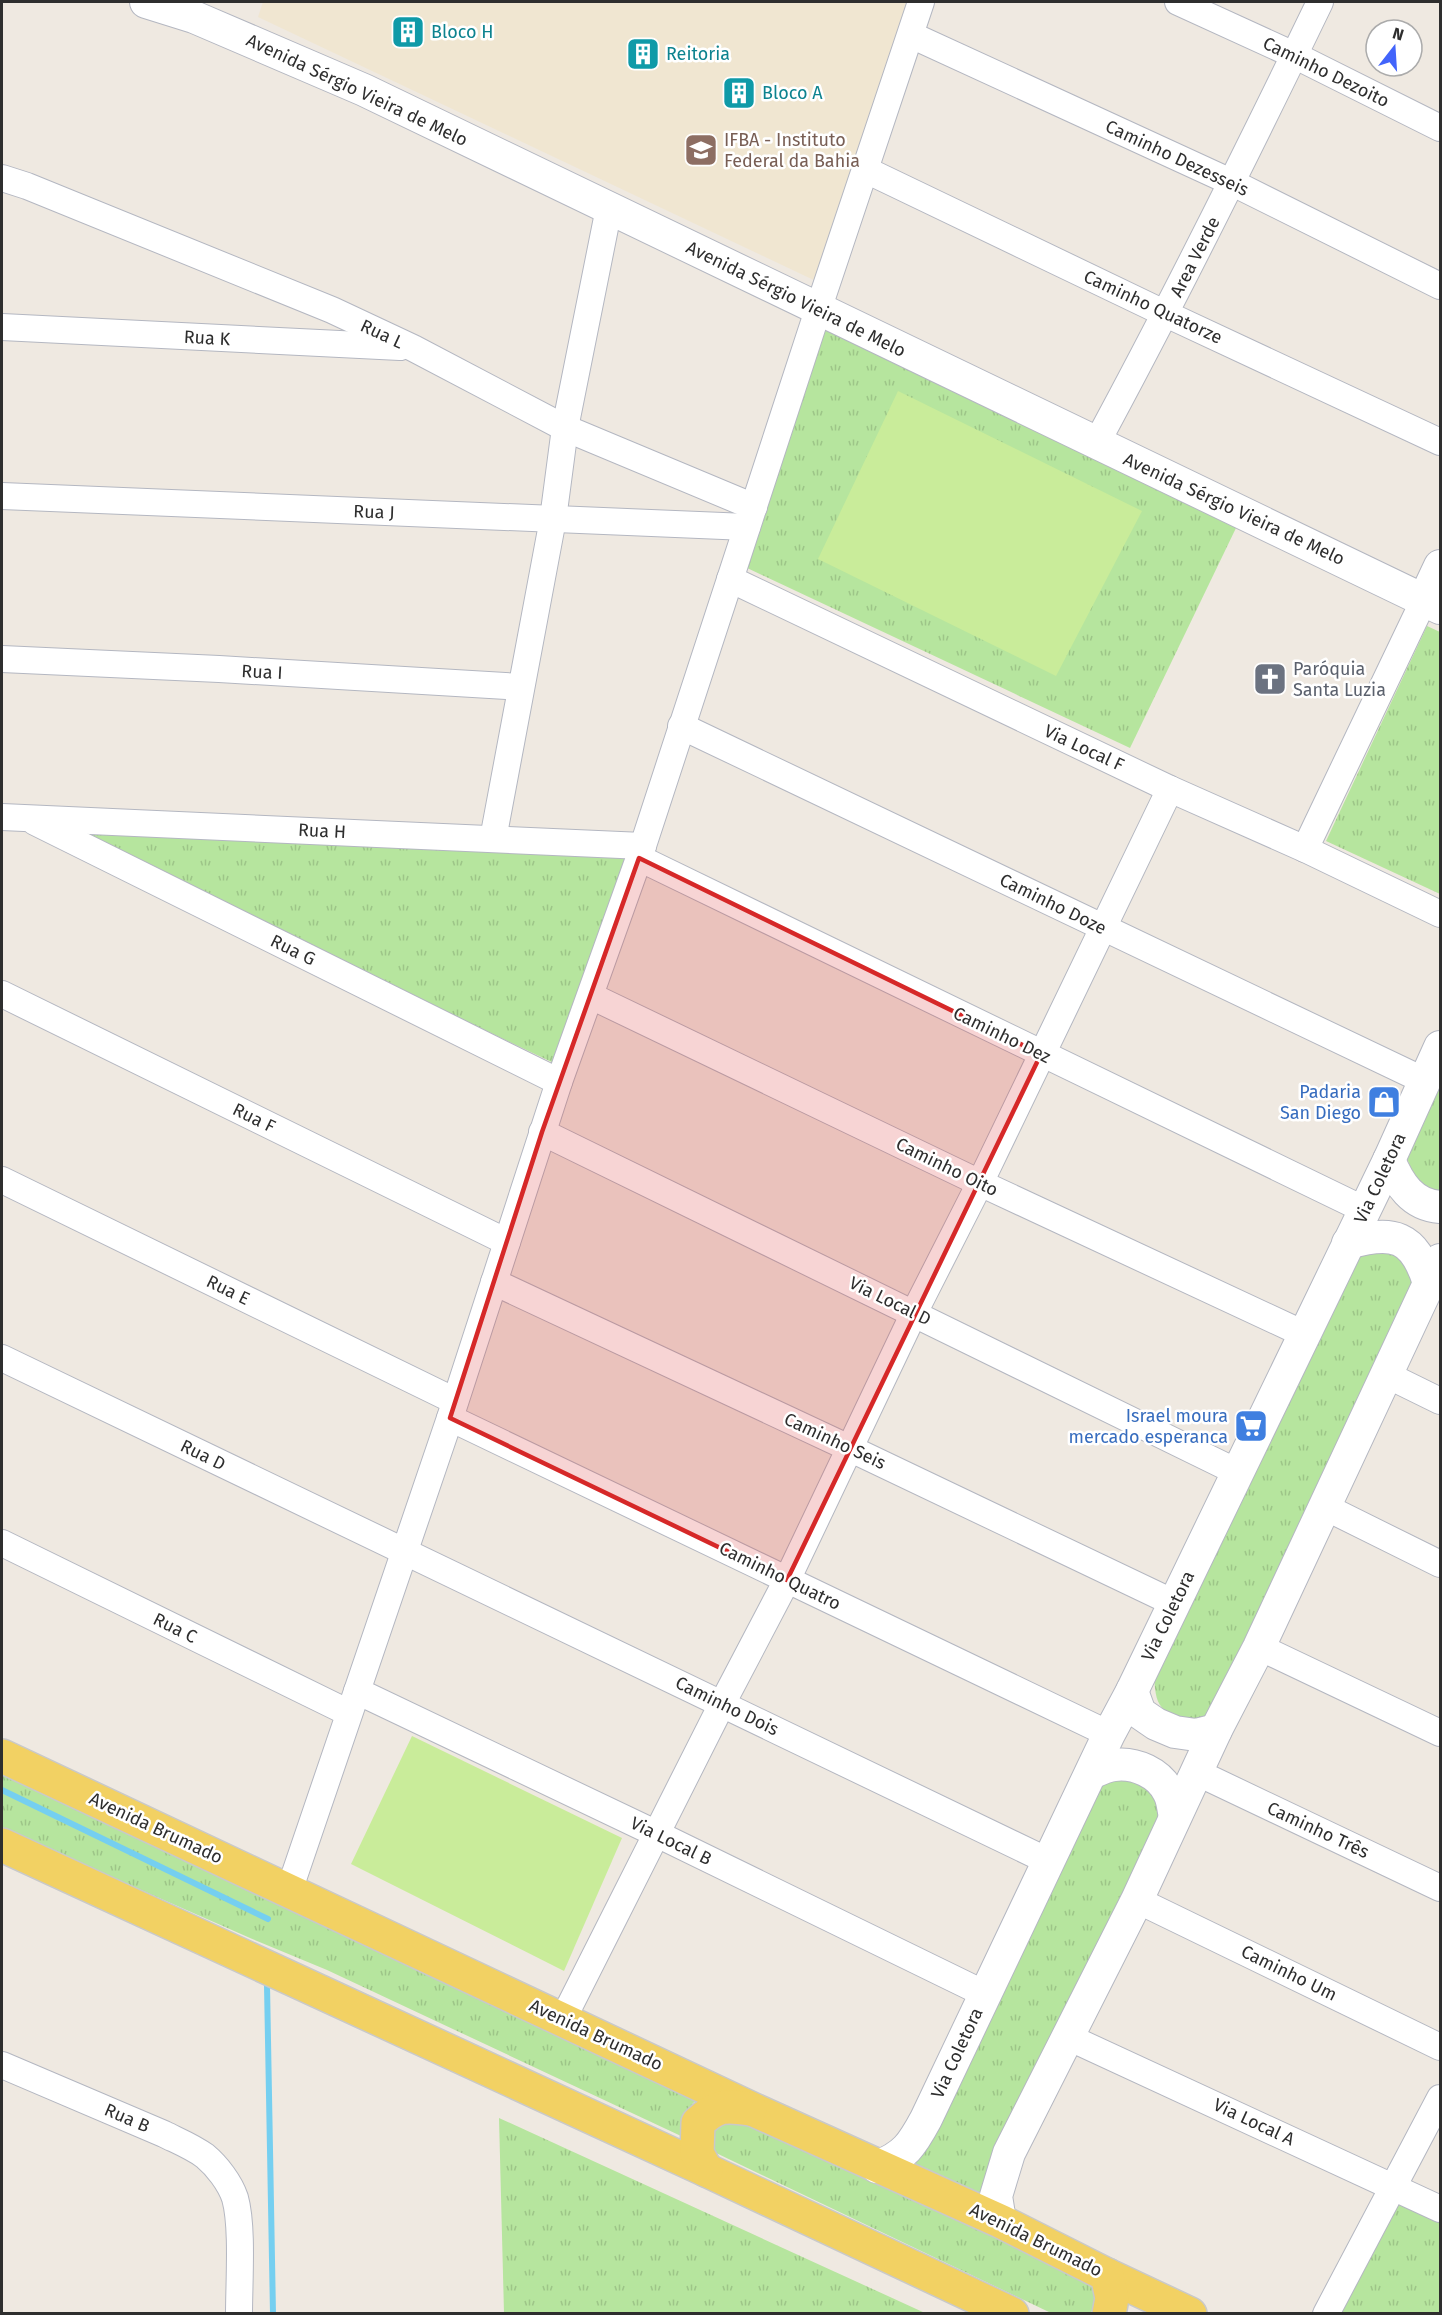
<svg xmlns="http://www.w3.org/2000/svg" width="1442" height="2315" font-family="'Fira Sans',sans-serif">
  <defs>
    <pattern id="grass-tufts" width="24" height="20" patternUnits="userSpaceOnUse" patternTransform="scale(1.5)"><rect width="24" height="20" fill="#b6e59e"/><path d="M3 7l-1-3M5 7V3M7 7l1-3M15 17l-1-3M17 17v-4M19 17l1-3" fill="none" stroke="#9dc588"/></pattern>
  </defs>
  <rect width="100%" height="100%" fill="#efe9e1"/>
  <polygon fill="#f0e6d1" points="263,2 911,2 820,283 258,17"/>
  <g fill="url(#grass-tufts)">
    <polygon points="828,318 1239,518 1236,528 1130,748 745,567"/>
    <polygon points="1427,626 1440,632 1440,894 1326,841"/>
    <polygon points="59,827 635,851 560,1066"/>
    <path d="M1440,1075V1194C1421,1186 1412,1175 1406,1155Z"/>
    <path d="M1381,1243L1418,1272L1213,1712L1196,1722C1159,1712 1155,1709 1154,1671L1351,1256Z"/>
    <path d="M2,1761L706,2092C688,2106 683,2113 681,2136L327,1970L250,1938L14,1834L2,1829Z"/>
    <polygon points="1115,1776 1150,1782 1166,1813 994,2205 900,2161 1099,1782"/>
    <polygon points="722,2114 1093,2274 1101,2301 1090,2313 1051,2313 714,2152 707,2142"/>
    <polygon points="499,2118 925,2313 504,2313"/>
    <polygon points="1400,2196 1440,2215 1440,2313 1341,2314"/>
  </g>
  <g fill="#c9ec9a">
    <polygon points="898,391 1142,511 1056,676 818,559"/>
    <polygon points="412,1736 622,1838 564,1971 351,1864"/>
  </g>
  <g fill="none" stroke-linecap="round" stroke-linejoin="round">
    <g stroke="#75cff0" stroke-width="6">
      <polyline points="2,1790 268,1919"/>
      <polyline points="267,1985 273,2314"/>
    </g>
    <defs>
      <g id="minor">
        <polyline points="1178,2 1294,55 1440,128"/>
        <polyline points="911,35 1233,183 1440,286"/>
        <polyline points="866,170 1166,314 1440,442"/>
        <polyline points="2,178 27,186 332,310 413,348 565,428 754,507"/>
        <polyline points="2,327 400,347"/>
        <path d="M1096,444C1175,298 1248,151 1320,2"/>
        <polyline points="2,496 747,527"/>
        <polyline points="730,579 1170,789 1305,849 1440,914"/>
        <polyline points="2,659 219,669 521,687"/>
        <polyline points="681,726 1425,1081"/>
        <polyline points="2,817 643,846"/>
        <polyline points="35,822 559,1082"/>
        <polyline points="493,839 553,519 565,428 609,208"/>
        <polyline points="1305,849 1424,600"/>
        <polyline points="639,858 1365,1210"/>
        <polyline points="2,994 507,1242"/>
        <polyline points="591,996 980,1183 1304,1334"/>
        <polyline points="542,1132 1237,1472"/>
        <polyline points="2,1180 455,1401"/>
        <polyline points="494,1282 849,1448 1174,1603"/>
        <polyline points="2,1358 1048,1861"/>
        <polyline points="1387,1375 1440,1401"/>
        <polyline points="450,1418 1109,1734"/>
        <polyline points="1325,1507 1440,1564"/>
        <polyline points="2,1543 349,1713"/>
        <polyline points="1259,1647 1440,1733"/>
        <polyline points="357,1691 657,1834 985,1994"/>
        <polyline points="1196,1772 1440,1888"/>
        <polyline points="289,1891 450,1418 559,1082 639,858 818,310 921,2"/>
        <polyline points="1137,1900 1440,2047"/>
        <polyline points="563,2019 722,1704 787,1580 914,1313 980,1183 1170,789"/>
        <polyline points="1068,2037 1440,2209"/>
        <path d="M2,2065L164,2134C178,2141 193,2147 205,2156C217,2166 230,2183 235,2198C243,2226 239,2282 239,2314"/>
        <polyline points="1326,2314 1440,2098"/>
      </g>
      <g id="tertiary">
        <polyline points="146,2 194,17 364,90 1440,608"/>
        <polyline points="1424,600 1440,566"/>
        <path d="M1389,1160C1399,1184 1412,1205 1440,1207"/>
        <path d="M1348,1243C1393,1230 1414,1235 1429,1283"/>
        <polyline points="1132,1691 1140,1713 1156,1724 1175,1732 1196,1735 1216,1730"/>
        <path d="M1091,1773C1098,1770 1106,1766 1114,1765C1135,1762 1160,1773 1169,1793C1173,1800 1173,1809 1175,1817"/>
        <path d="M877,2167C905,2156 912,2145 926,2119L1109,1734L1132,1691L1389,1160L1440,1047"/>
        <polyline points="1000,2221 996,2196 1009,2153 1137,1900 1216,1730 1259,1647 1440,1260"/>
      </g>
      <g id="primary">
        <polyline points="2,1756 752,2109 1000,2221 1107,2275 1190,2314"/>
        <polyline points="2,1845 706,2170 1012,2314"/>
        <path d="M706,2170L697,2153L698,2123C717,2105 724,2105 750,2109"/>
        <polyline points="1107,2275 1112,2298 1109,2314"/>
      </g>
    </defs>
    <use href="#minor" stroke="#b4b7c1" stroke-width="28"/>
    <use href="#tertiary" stroke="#b4b7c1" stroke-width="34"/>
    <use href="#primary" stroke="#c9c9c9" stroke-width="36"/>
    <use href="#minor" stroke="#fff" stroke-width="26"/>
    <use href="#tertiary" stroke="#fff" stroke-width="32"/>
    <use href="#primary" stroke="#f2d163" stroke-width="33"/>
  </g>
  <path fill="#d62828" fill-opacity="0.2" stroke="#d62828" stroke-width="4.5" stroke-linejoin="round" d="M639,858L1041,1054L787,1580L450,1418L542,1132Z"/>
  <defs>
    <symbol id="building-square" viewBox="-11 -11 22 22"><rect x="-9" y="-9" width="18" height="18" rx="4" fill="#0f9aa8" stroke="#fff"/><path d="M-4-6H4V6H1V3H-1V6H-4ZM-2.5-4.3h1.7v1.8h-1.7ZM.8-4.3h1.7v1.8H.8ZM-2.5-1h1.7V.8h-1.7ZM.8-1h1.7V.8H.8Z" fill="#fff"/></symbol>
    <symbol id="university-square" viewBox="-11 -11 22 22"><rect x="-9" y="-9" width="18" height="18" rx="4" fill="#8d6e63" stroke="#fff"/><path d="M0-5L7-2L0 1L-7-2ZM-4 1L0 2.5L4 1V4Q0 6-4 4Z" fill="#fff"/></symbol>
    <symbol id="church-square" viewBox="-11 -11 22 22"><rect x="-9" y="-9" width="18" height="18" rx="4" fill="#6b7280" stroke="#fff"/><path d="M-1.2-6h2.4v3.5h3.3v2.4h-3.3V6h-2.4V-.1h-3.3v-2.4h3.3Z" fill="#fff"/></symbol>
    <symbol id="shop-square" viewBox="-11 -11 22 22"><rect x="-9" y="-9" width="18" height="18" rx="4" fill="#3f7fe0" stroke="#fff"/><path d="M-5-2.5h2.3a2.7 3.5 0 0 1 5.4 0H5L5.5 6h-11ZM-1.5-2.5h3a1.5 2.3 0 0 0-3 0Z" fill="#fff"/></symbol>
    <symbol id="supermarket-square" viewBox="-11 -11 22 22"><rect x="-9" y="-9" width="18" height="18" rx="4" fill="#3f7fe0" stroke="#fff"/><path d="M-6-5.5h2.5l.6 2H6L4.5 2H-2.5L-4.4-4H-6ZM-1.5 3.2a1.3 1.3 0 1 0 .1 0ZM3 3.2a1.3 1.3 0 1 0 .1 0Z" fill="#fff"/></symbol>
  </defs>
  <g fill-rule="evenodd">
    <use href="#building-square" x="389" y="13" width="38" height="38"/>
    <use href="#building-square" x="624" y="35" width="38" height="38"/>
    <use href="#building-square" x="720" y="74" width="38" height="38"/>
    <use href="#university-square" x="682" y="131" width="38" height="38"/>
    <use href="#church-square" x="1251" y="660" width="38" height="38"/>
    <use href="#shop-square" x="1365" y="1083" width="38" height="38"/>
    <use href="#supermarket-square" x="1232" y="1407" width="38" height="38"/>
  </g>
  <g text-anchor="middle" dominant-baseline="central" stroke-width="5" stroke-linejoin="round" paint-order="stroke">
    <g font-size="18" fill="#0d838f" stroke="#fff" text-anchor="start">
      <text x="431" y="32">Bloco H</text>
      <text x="666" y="54">Reitoria</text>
      <text x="762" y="93">Bloco A</text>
    </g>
    <g font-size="18" fill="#2e2e2e" stroke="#fff">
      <text transform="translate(1326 72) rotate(26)">Caminho Dezoito</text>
      <text transform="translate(357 90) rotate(25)">Avenida Sérgio Vieira de Melo</text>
      <text transform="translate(1177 158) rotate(25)">Caminho Dezesseis</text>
      <text transform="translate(1195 257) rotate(-63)">Area Verde</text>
      <text transform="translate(796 299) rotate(26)">Avenida Sérgio Vieira de Melo</text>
      <text transform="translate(1153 307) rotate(25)">Caminho Quatorze</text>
      <text transform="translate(382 334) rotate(25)">Rua L</text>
      <text transform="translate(207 338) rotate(3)">Rua K</text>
      <text transform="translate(1234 509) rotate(25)">Avenida Sérgio Vieira de Melo</text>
      <text transform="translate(374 512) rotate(2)">Rua J</text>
      <text transform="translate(262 672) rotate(3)">Rua I</text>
      <text transform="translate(1084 748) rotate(25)">Via Local F</text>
      <text transform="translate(322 831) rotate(3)">Rua H</text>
      <text transform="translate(1053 904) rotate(26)">Caminho Doze</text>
      <text transform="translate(293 950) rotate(26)">Rua G</text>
      <text transform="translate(1002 1035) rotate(26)">Caminho Dez</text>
      <text transform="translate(254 1118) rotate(26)">Rua F</text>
      <text transform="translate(947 1167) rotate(26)">Caminho Oito</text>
      <text transform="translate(1380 1178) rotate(-65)">Via Coletora</text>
      <text transform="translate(228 1290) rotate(26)">Rua E</text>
      <text transform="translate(890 1301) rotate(26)">Via Local D</text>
      <text transform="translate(835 1441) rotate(25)">Caminho Seis</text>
      <text transform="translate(203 1455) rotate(26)">Rua D</text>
      <text transform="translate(780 1576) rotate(26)">Caminho Quatro</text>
      <text transform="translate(1168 1616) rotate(-64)">Via Coletora</text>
      <text transform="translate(175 1628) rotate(26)">Rua C</text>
      <text transform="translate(727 1706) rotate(26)">Caminho Dois</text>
      <text transform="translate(156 1828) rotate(25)">Avenida Brumado</text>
      <text transform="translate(1318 1830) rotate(25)">Caminho Três</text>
      <text transform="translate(671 1841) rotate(26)">Via Local B</text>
      <text transform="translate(1289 1973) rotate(26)">Caminho Um</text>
      <text transform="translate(596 2035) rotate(25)">Avenida Brumado</text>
      <text transform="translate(957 2053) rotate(-65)">Via Coletora</text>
      <text transform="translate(127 2118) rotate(23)">Rua B</text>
      <text transform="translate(1254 2122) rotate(25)">Via Local A</text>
      <text transform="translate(1036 2240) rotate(26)">Avenida Brumado</text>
    </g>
    <g font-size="18" fill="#785e54" stroke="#fff" text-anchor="start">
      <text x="724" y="140">IFBA - Instituto<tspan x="724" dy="21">Federal da Bahia</tspan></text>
    </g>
    <g font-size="18" fill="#5b616d" stroke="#fff" text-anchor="start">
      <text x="1293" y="669">Paróquia<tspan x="1293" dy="21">Santa Luzia</tspan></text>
    </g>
    <g font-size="18" fill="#366cbe" stroke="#fff" text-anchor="end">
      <text x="1361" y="1092">Padaria<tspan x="1361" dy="21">San Diego</tspan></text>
      <text x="1228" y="1416">Israel moura<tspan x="1228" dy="21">mercado esperanca</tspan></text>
    </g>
  </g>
  <rect width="1442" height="2315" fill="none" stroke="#2e2e2e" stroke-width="6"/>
  <g transform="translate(1394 48) rotate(17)"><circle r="28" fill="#ffffff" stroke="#ababab" stroke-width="1.5"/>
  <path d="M0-4.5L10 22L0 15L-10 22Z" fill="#4264fb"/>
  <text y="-9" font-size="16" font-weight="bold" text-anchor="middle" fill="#2e2e2e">N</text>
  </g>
</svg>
